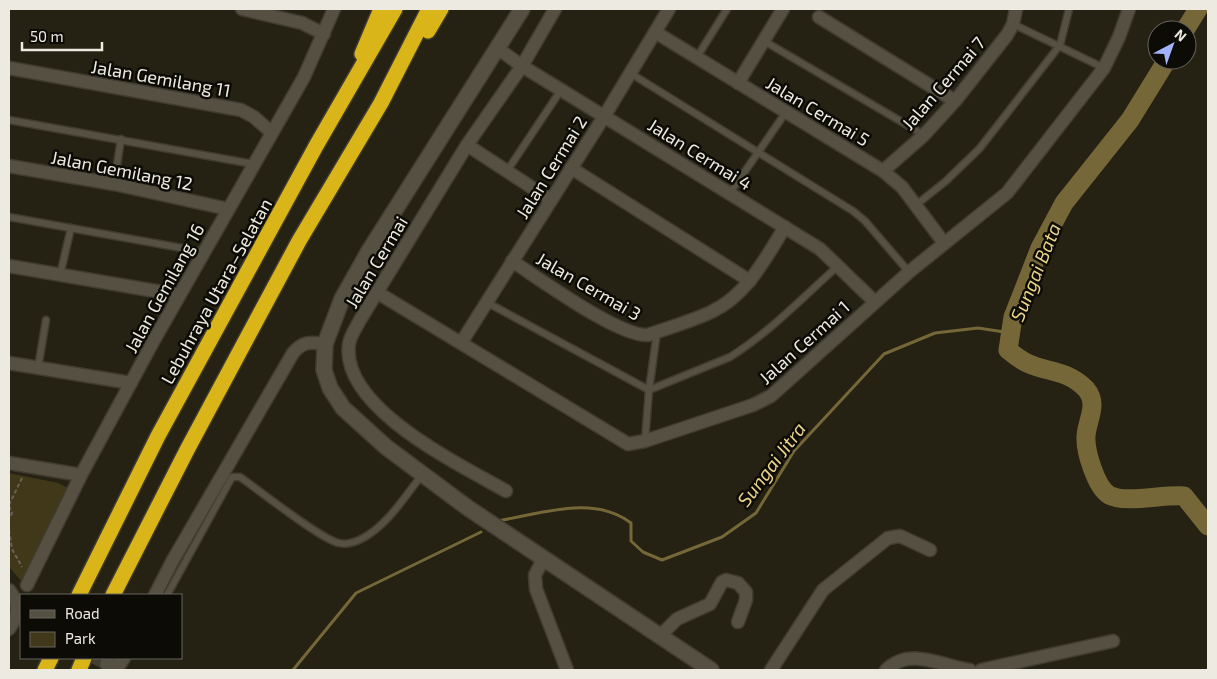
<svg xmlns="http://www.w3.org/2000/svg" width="1217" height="679" font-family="'Exo 2',sans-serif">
  <rect width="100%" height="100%" fill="#252113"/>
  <polygon fill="#41381a" points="9,473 58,483 70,489 23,583 9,567"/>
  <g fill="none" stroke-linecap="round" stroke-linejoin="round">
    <g stroke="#756737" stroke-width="3">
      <path d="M497,521C541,514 593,494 631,523V541L643,552L662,560L722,537L756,513L794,451L884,354L935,333L978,328L1011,333"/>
      <polyline points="293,670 356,593 481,532"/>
    </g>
    <g stroke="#756737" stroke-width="19">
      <polyline points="1185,30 1198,9"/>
      <path d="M1167,60L1130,120L1064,203L1040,248L1013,317L1008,350C1014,355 1021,360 1027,363C1048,373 1066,369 1086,389C1099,404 1087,420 1086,436C1085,451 1096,487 1109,495C1125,504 1163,494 1184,496L1208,526"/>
    </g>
    <polyline stroke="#433f32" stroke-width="12" stroke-dasharray="12 6" stroke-linecap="butt" points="94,658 106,664"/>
    <defs>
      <g id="lane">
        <polyline points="1013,24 1104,68"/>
        <polyline points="764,41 924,135"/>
        <polyline points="697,57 727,9"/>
        <polyline points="630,73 853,211 865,221 909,272"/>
        <polyline points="9,120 253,164"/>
        <polyline points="507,171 561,90"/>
        <polyline points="114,184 121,139"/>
        <polyline points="730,193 786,112"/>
        <polyline points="916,205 946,181 980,148 1060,45 1069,9"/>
        <polyline points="9,217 204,252"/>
        <polyline points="60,275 71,228"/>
        <path d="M486,302L649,390L730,357C770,332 803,297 838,266"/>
        <polyline points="38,368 46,320"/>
        <polyline points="645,441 649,390 657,332"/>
        <path d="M167,595L232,477H240C259,490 320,539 339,543C347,545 358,541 365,537C389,523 405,496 422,475"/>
      </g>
      <g id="street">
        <polyline points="242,9 302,23 324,34"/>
        <polyline points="819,17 955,101"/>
        <polyline points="655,32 883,171 902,187 944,243"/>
        <polyline points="497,48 522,66 820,249 875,302"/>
        <polyline points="9,68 241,110 254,117 271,132"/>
        <polyline points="738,83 783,9"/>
        <polyline points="467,145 551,200"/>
        <polyline points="9,166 114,184 228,209"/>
        <polyline points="571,168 750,281"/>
        <polyline points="883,171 924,135 955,101 1007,35 1013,24 1016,9"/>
        <path d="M512,261C540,279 619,337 648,335C670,327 693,321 713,311C747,295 766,257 785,227"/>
        <polyline points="9,266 179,295"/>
        <polyline points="378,293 628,444 645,441 753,405 771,396 909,272 1007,193 1104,68 1119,37 1129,9"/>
        <polyline points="461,343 605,115 669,9"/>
        <polyline points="9,363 131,383"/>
        <polyline points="9,463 81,475"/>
        <path d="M506,491C461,465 340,408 349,344C350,336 356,328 360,320L467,145L522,66L555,9"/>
        <polyline points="544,558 535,575 536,589 567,670"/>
        <polyline points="27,585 81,475 154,340 304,77 334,9"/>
        <path d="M9,590C20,604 19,615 9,629"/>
        <path d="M155,595L173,560L293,353C303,341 310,342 325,344"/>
        <polyline points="660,636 677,619 710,604 722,582 726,580 738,583 746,592 746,600 738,622"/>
        <polyline points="106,664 118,667 124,658"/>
        <polyline points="771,670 823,590 888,538 900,536 930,550"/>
        <path d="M886,670C910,646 941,666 970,670"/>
        <polyline points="981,670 1113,641"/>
      </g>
      <polyline id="secondary" points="522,9 369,251 342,299 325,344 324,370 330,388 343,408 386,447 468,508 711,670"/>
      <g id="highway">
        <polyline points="428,31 441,9"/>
        <polyline points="362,54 381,9"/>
        <polyline points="79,595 158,436 316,146 395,9"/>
        <polyline points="113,595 187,450 299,241 381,103 429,9"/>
        <polyline points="45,670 51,658"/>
        <polyline points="79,670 84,658"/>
      </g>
    </defs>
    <use href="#lane" stroke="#403c32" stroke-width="9"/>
    <use href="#street" stroke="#403c32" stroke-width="15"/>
    <use href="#secondary" stroke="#403c32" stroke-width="18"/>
    <use href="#highway" stroke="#403c32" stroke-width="18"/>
    <g stroke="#676457" stroke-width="2" stroke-dasharray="4 2.5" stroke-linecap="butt">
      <polyline points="9,505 22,478"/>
      <polyline points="9,506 12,513 9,519"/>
      <polyline points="9,530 12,549 22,567"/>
    </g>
    <use href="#lane" stroke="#555041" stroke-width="6"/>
    <use href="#street" stroke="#555041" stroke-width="12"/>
    <use href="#secondary" stroke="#555041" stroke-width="15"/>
    <use href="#highway" stroke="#dab519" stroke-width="15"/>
  </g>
  <g text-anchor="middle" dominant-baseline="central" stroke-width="5" stroke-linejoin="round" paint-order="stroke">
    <g font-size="18" fill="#edeae1" stroke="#0d0b06">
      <text transform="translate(161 78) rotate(10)">Jalan Gemilang 11</text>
      <text transform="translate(943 83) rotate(-49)">Jalan Cermai 7</text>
      <text transform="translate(818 111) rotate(31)">Jalan Cermai 5</text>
      <text transform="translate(700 154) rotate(32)">Jalan Cermai 4</text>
      <text transform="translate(551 167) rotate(-58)">Jalan Cermai 2</text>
      <text transform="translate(122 170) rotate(11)">Jalan Gemilang 12</text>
      <text transform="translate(376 262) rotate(-59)">Jalan Cermai</text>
      <text transform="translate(589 286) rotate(30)">Jalan Cermai 3</text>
      <text transform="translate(164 288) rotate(-61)">Jalan Gemilang 16</text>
      <text transform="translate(216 291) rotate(-61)">Lebuhraya Utara–Selatan</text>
      <text transform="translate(804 342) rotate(-42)">Jalan Cermai 1</text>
    </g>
    <g font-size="19" font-style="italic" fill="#ebd488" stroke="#0d0b06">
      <text transform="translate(1035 272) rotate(-68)">Sungai Bata</text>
      <text transform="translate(771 464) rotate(-53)">Sungai Jitra</text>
    </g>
  </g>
  <rect width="1217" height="679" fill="none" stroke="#edeae1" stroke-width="20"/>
  <rect x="20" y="594" width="162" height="65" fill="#0d0b06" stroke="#67645e"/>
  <rect x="30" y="610" width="25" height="8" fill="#555041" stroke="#67645e"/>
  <text x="65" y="619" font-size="15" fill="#edeae1">Road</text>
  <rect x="30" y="632" width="25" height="15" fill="#41381a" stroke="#67645e"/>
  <text x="65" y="644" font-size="15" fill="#edeae1">Park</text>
  <g transform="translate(1172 45) rotate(41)"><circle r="24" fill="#0d0b06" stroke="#67645e"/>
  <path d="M0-4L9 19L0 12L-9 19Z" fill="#a1b3fd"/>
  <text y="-8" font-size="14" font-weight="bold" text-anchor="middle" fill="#edeae1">N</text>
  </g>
  <path d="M22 42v8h80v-8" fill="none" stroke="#edeae1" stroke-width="2.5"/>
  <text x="30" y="42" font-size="15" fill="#edeae1" stroke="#0d0b06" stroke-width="4" paint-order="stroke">50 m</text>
</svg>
